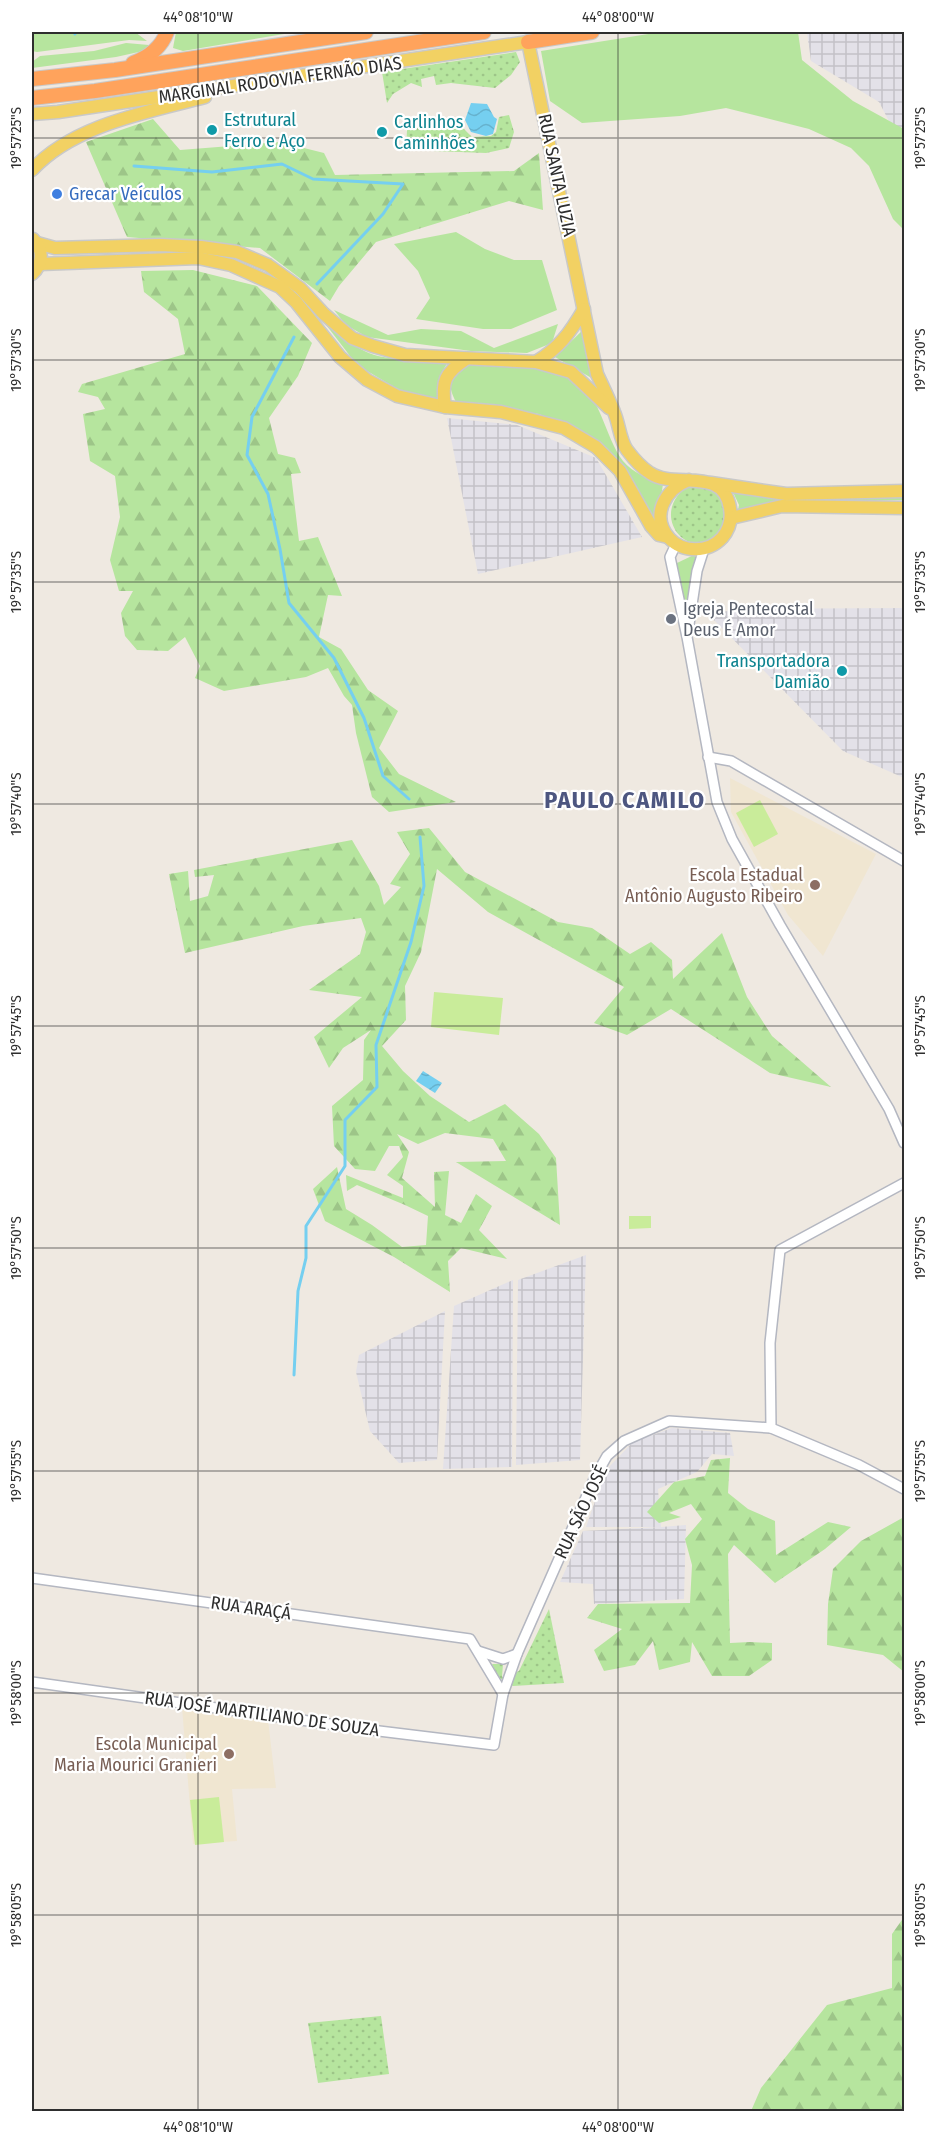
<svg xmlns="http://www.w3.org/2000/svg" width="936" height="2143" font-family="'Fira Sans Condensed',sans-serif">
  <defs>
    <pattern id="industrial-grid" width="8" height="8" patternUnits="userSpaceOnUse" patternTransform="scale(1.5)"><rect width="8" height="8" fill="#e3e1e8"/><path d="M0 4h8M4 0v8" fill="none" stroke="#c3c1c7"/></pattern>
    <pattern id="forest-firs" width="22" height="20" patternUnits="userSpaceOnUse" patternTransform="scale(1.5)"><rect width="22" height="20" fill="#b6e59e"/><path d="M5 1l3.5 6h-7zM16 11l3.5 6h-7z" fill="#9dc588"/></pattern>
    <pattern id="park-dots" width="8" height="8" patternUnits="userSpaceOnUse" patternTransform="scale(1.5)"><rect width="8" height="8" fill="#b6e59e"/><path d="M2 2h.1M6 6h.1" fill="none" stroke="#9dc588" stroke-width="1.8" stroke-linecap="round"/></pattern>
    <pattern id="water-waves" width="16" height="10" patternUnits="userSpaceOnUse" patternTransform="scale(1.5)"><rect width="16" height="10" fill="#75cff0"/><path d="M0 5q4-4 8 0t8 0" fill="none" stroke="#66b2ce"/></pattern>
  </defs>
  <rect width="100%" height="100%" fill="#efe9e1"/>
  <g fill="url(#industrial-grid)">
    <polygon points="807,32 904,32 904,150 879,102 811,61"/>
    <polygon points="447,418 517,425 596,458 642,537 478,574"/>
    <polygon points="904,608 904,778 843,751 710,616 734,609"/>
    <polygon points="586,1255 580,1460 516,1465 518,1280"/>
    <polygon points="513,1280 512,1467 443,1469 454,1306"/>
    <polygon points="445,1311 437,1460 399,1463 370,1431 356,1372 359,1355"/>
    <polygon points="672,1428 730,1433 734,1456 712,1454 697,1472 658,1489 661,1527 686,1525 684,1599 594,1604 593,1584 560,1582 583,1531 660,1527 586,1527 599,1490 609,1467 633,1442"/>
  </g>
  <g fill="#f0e6d1">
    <polygon points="730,778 876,854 823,956 788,915 731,812"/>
    <polygon points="182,1707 268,1720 276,1788 232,1789 237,1841 193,1844"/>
  </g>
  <g fill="#b6e59e">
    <polygon points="32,32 135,32 147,41 129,40 37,52 32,51"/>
    <polygon points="176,32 296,32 183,51 173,48"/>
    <polygon points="661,32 798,32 802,60 853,101 904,129 904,230 893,219 869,166 851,148 809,129 726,108 680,116 582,123 550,101 541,51"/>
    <polygon points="126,43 149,45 143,51 116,57 32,68 32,62 40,56 94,51"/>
    <polygon points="456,232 485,249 514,260 542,260 557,310 511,329 483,329 416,319 430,298 418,271 394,244"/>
    <polygon points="334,310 388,335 421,329 461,331 494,348 558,324 552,343 527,353 471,351 367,337 346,325"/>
    <path d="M320,317C336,332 355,350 378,356C399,361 426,360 448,362L440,375L439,401L401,391L357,365Z"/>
    <polygon points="586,327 595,380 555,357"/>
    <path d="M469,364C502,365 543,362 573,379C602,396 604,436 623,461C633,473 649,479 663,484L657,523L630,476L606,448L568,426L539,414L456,402C445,381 451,376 469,364Z"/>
    <polygon points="732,490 904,495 904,500 780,502 737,515 739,505"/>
    <polygon points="700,552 685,620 677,574 677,563"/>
  </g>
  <g fill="url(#forest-firs)">
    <polygon points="153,119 180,150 280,142 324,153 335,175 514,171 539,153 543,210 509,201 376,242 339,286 330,301 260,248 127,237 86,142"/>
    <polygon points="193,270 257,286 312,343 298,376 269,418 278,454 295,458 301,473 291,474 299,541 318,537 342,596 328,595 319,637 341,649 368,690 398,711 379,748 399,774 456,802 389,812 372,797 356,733 352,705 344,696 328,668 306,677 224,691 195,678 200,666 185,637 168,651 137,650 125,636 121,613 133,591 119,591 110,560 120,517 115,476 90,461 83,414 105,409 98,397 78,392 82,384 185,354 178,319 144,292 141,271"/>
    <polygon points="429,828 465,872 558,922 592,928 630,954 651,942 672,960 673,979 722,933 747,997 772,1036 831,1087 770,1073 671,1009 627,1035 594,1023 624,987 488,912 437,869 421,952 405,986 406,1020 382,1046 403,1071 430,1096 469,1122 505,1104 539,1134 556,1158 560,1225 456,1162 506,1161 493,1139 445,1133 418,1144 397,1134 409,1152 402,1178 435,1207 434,1172 449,1171 445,1215 461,1223 476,1194 492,1206 479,1230 507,1259 461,1248 448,1261 450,1292 394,1257 325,1221 313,1189 337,1167 346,1209 372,1225 402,1247 426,1245 428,1216 405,1205 357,1185 347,1191 346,1175 403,1198 403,1186 387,1175 403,1157 399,1146 389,1146 375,1171 355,1169 334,1146 332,1106 363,1080 364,1040 371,1030 343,1048 329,1068 314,1037 362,997 309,990 360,954 366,932 361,918 303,926 185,953 169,874 188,871 190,901 208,896 214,875 195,877 194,870 352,840 379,886 384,905 401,887 390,884 410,854 397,832"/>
    <polygon points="730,1458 728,1493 748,1509 775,1521 776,1555 828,1522 851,1527 825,1549 775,1583 734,1545 728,1554 730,1643 750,1642 772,1643 772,1660 749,1676 712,1676 692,1642 690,1662 659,1670 653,1641 635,1665 604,1671 594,1650 622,1629 587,1618 598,1604 690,1603 692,1565 685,1539 702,1519 691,1504 669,1513 681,1517 659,1523 647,1512 674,1482 705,1476 711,1460"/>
    <polygon points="904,1517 904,1672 883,1655 827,1645 828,1604 833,1569 861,1541"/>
    <polygon points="904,1917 904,2111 751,2111 761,2088 827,2005 892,1988 892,1934"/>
  </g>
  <g fill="url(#park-dots)">
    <polygon points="516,52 520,62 511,75 495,88 451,83 436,85 434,76 421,79 422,87 411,83 393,94 387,103 382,72"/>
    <polygon points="509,115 514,132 509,148 486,153 406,150 407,130 449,121 457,122 472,137 491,136 496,132 499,117"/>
    <path d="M692,485L712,487L729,508L720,535C715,538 708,542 703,543C672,548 655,502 692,485Z"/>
    <polygon points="549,1609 564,1683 513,1686 499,1678 492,1664 503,1664 502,1677 519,1671"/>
    <polygon points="381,2016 389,2074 318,2083 308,2023"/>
  </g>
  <g fill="#c9ec9a">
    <polygon points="760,800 778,834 754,847 736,813"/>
    <polygon points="434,992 503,998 499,1035 431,1027"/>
    <polygon points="629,1216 651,1216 651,1228 629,1229"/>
    <polygon points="219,1797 224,1842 195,1845 190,1800"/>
  </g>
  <g fill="url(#water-waves)">
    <polygon points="471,103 487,104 494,117 497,119 493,134 486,136 471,132 465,120"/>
    <polygon points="423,1071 442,1083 435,1093 416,1081"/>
  </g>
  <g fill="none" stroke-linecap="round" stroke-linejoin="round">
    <g stroke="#75cff0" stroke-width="3">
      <polyline points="74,32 75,34"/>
      <polyline points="134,166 212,172 282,164 313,179 403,184 383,214 317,284"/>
      <polyline points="294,337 252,417 247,455 268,494 280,549 289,603 334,658 364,718 383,776 409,799"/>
      <polyline points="294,1375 298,1291 306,1258 306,1226 345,1166 345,1120 377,1087 376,1045 411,942 424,886 420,837"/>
    </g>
    <defs>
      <g id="minor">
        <polyline points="676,544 670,557 687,637 717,802 732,839 780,925 889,1109 904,1143"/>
        <polyline points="688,631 697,571 704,549"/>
        <polyline points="708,757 731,761 904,861"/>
        <polyline points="904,1183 780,1250 770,1343 771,1428 859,1465 904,1489"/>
        <polyline points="32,1578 470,1639 503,1694"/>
        <polyline points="478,1651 503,1659 517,1654"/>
        <polyline points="32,1682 379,1731 494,1745 503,1694 517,1654 595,1477 607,1456 624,1441 669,1421 771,1428"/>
      </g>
      <g id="major">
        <path d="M32,114L58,112L528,42L597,374C603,387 609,399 614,412C619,423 620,441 627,450C633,458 642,468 650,473C675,490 723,465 730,508C732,519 729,530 722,538C708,553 683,553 669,538C650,516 665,489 689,480"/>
        <path d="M32,170C73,125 148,112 205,97"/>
        <polyline points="37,243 55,248 161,245 201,247 237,252 268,265 300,288 324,314 352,338 373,346 405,355 536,362 571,372 609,408"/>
        <polyline points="40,264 198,258 231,265 280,287 296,302 340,357 367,380 397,396 445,407 501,412 564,428 596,447 620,471 651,526 659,535 668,537"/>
        <path d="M32,274C43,264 44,250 33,239"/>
        <path d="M536,362C559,348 570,333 584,309"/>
        <path d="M445,407C441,381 445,373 466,359"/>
        <polyline points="711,483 786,494 904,491"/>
        <polyline points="731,518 782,506 904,508"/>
      </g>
      <g id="highway">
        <polyline points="528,42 592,32"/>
        <path d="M133,63C149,57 161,48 167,32"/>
        <polyline points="32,79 115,70 366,32"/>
        <polyline points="32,98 95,91 484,32"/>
      </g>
    </defs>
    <use href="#minor" stroke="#b4b7c1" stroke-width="12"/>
    <use href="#major" stroke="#c9c9c9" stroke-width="15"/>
    <use href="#highway" stroke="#c9c9c9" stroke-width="16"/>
    <use href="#minor" stroke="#fff" stroke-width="9"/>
    <use href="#major" stroke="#f2d163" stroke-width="12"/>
    <use href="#highway" stroke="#ffa35c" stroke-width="14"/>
  </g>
  <path fill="none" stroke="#2e2e2e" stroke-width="1.5" stroke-opacity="0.45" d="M198,32V2112M618,32V2112M32,138H904M32,360H904M32,582H904M32,804H904M32,1026H904M32,1248H904M32,1471H904M32,1693H904M32,1915H904"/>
  <g fill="#0f9aa8" stroke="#fff" stroke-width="2">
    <circle cx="212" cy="130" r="6"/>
    <circle cx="382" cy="132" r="6"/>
    <circle cx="842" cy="671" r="6"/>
  </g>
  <circle fill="#3f7fe0" stroke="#fff" stroke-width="2" cx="57" cy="194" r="6"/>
  <circle fill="#6b7280" stroke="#fff" stroke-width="2" cx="671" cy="619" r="6"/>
  <g fill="#8d6e63" stroke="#fff" stroke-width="2">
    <circle cx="815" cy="885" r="6"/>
    <circle cx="229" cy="1754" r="6"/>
  </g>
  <g text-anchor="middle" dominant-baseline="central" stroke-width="4.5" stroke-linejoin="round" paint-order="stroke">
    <g font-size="18" fill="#2e2e2e" stroke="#fff">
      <text transform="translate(280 80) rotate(-8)">MARGINAL RODOVIA FERNÃO DIAS</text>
      <text transform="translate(557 175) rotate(78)">RUA SANTA LUZIA</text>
      <text transform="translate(581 1512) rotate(-65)">RUA SÃO JOSÉ</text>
      <text transform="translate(251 1608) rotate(8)">RUA ARAÇÁ</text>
      <text transform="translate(262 1714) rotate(8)">RUA JOSÉ MARTILIANO DE SOUZA</text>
    </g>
    <g font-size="18" fill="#0d838f" stroke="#fff" text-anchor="start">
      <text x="224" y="120">Estrutural<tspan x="224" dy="21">Ferro e Aço</tspan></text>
      <text x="394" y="122">Carlinhos<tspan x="394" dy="21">Caminhões</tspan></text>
      <text x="830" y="661" text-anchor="end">Transportadora<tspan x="830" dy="21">Damião</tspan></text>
    </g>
    <g font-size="18" fill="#366cbe" stroke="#fff" text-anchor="start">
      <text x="69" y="194">Grecar Veículos</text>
    </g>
    <g font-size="18" fill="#5b616d" stroke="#fff" text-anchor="start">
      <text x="683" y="609">Igreja Pentecostal<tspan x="683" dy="21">Deus É Amor</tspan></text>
    </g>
    <g font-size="18" fill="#785e54" stroke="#fff" text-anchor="end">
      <text x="803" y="875">Escola Estadual<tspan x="803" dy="21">Antônio Augusto Ribeiro</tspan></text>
      <text x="217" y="1744">Escola Municipal<tspan x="217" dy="21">Maria Mourici Granieri</tspan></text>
    </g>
    <g font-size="24" font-weight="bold" letter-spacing="1.5" fill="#4d5680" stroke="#fff">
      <text x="625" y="800">PAULO CAMILO</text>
    </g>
  </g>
  <rect width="936" height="2143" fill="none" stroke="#ffffff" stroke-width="66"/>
  <rect x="33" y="33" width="870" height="2077" fill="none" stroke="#2e2e2e" stroke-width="2"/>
  <g font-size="15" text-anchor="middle" fill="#2e2e2e">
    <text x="198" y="22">44°08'10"W</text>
    <text x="618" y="22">44°08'00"W</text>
    <text transform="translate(16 138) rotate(-90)" y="5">19°57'25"S</text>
    <text transform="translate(920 138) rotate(-90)" y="5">19°57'25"S</text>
    <text transform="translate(16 360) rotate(-90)" y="5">19°57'30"S</text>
    <text transform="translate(920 360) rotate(-90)" y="5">19°57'30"S</text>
    <text transform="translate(16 582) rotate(-90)" y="5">19°57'35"S</text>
    <text transform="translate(920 582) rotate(-90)" y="5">19°57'35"S</text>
    <text transform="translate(16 804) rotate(-90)" y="5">19°57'40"S</text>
    <text transform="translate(920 804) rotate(-90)" y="5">19°57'40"S</text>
    <text transform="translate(16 1026) rotate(-90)" y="5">19°57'45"S</text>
    <text transform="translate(920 1026) rotate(-90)" y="5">19°57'45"S</text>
    <text transform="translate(16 1248) rotate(-90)" y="5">19°57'50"S</text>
    <text transform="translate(920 1248) rotate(-90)" y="5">19°57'50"S</text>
    <text transform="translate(16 1471) rotate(-90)" y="5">19°57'55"S</text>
    <text transform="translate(920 1471) rotate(-90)" y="5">19°57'55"S</text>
    <text transform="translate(16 1693) rotate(-90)" y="5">19°58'00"S</text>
    <text transform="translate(920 1693) rotate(-90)" y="5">19°58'00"S</text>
    <text transform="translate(16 1915) rotate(-90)" y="5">19°58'05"S</text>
    <text transform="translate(920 1915) rotate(-90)" y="5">19°58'05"S</text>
    <text x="198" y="2132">44°08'10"W</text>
    <text x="618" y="2132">44°08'00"W</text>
  </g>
</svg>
